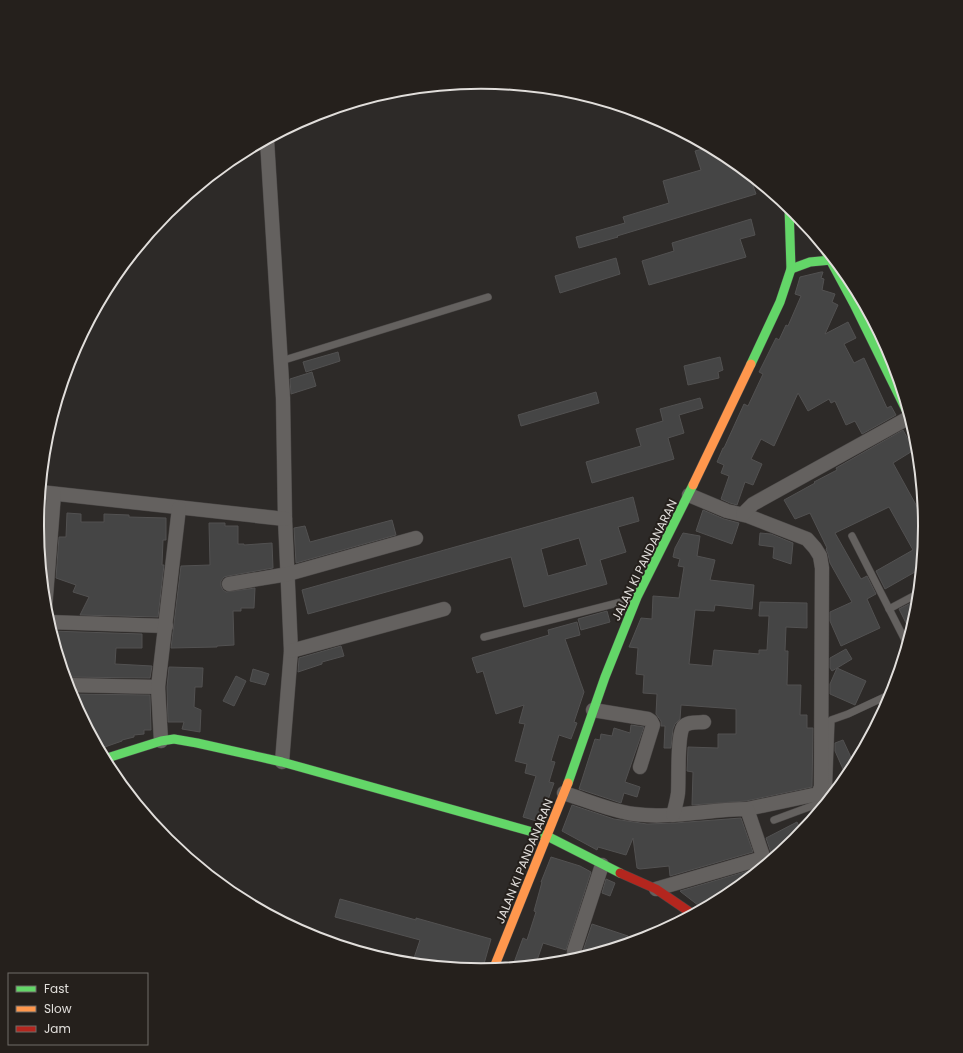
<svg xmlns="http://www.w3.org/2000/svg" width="963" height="1053" font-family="Poppins,sans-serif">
  <rect width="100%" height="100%" fill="#2d2a28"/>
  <g fill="#454545" stroke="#525151" fill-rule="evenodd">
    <polygon points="709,147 729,157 749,174 756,194 617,236 618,237 579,248 576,237 625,223 623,217 669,203 663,181 701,170 695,151"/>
    <polygon points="751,219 755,235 740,239 746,257 649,285 642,261 674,251 672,243"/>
    <polygon points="616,258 620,274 560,293 555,276"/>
    <polygon points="821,272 823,272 821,278 824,279 822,290 835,294 832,302 838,305 825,334 848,322 856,338 844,344 854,363 864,358 887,408 891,406 896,415 862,434 855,421 846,425 835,401 831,403 829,399 808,411 798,393 774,446 761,439 751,459 762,464 753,485 745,482 737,505 730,503 721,499 729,476 721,473 724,465 717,462 723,448 724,448 744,404 748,406 763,374 759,372 776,338 779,340 786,325 788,326 801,296 795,294 800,277"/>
    <polygon points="338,352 340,361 306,372 303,362"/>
    <polygon points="720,357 723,370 718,372 719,378 688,385 684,366"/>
    <polygon points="312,372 316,386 291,394 290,379"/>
    <polygon points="596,392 599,403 521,426 518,415"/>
    <polygon points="700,398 703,408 679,415 684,433 668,438 674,459 592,483 586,462 641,446 636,429 663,421 660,409"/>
    <polygon points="903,430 914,450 893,463 926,523 922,568 885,589 876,571 913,550 889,507 835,533 861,579 867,576 876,594 867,599 880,628 841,646 830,621 830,612 852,602 830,563 828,554 826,549 827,548 810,513 795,519 784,500 815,483 814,482 837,470 836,468"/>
    <path d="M633,497L639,521L618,527L626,552L600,560L607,584L524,607L511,557L308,614L302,590ZM579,538L587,565L548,576L541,549Z"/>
    <polygon points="703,510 724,519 739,523 732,544 696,531"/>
    <polygon points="67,513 81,514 81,522 104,522 104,514 129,515 129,517 166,518 166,540 163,540 162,565 164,565 158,617 80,615 89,597 73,592 76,585 56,578 59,537 66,537"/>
    <polygon points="392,520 396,535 296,563 294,528 305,526 310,542"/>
    <polygon points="209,523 225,523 225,526 238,526 238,544 244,544 244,545 272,543 273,568 228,576 224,577 221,581 221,586 223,590 226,592 255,588 254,608 241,608 241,611 233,611 234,645 217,646 217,647 171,648 181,566 210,565"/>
    <polygon points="683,533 700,536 697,556 715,560 710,580 754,585 752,609 715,605 714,611 695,610 689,664 712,666 714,650 759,654 759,650 767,650 769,616 759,616 760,602 807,603 807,628 786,627 785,651 788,651 787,685 801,685 800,715 807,715 807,728 813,728 812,787 746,801 692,805 693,772 687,771 688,747 718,748 718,734 736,734 736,709 681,705 680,719 675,724 673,729 671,748 664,748 665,726 661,726 661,721 656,714 657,694 643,693 644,675 636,674 638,648 629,647 641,618 652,619 653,596 679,598 684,567 678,566 680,559 673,557 675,548"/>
    <polygon points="760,533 771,534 793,543 791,564 773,558 774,547 759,545"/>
    <polygon points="919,599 917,613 911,633 899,609"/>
    <polygon points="607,611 610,622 581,630 578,619"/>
    <polygon points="577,622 580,635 565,639 584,692 574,722 577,723 571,739 559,735 551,761 555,762 549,782 554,783 540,822 523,817 536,776 525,773 527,764 515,761 525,724 519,723 524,705 496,714 483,671 477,673 472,658 549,635 548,630"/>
    <polygon points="51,631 142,634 142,648 116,648 115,664 152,666 150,678 65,677"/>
    <polygon points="341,646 344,656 322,662 322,664 298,672 299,658"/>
    <polygon points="846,649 852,659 832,671 830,668 830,658"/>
    <polygon points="169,667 203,668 202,687 195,687 194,707 201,710 200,732 182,729 184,722 168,722 167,687"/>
    <polygon points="837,668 866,681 855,705 830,694 830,684"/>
    <polygon points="253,669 269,674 265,685 250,681"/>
    <polygon points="236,676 246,681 234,706 223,701"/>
    <polygon points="70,694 150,695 151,730 144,730 144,734 134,735 134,737 122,740 122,741 99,749"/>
    <polygon points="631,725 644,727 625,782 640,787 637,797 624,793 621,803 579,789 595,739 600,740 601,734 612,736 614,728 630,733"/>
    <polygon points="843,740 855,766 847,778 835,751 835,743"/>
    <polygon points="572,805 614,819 647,824 675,823 741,818 753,852 670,876 669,866 640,869 637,868 633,838 626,855 598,847 597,850 562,831"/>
    <polygon points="797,822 802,833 796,841 773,859 766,838"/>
    <polygon points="551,857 580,866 591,872 566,950 543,943 535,966 512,968 523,938 527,940 536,912 534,911 542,882 541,882"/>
    <polygon points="758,868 760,870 728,896 706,908 703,909 681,892 680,891"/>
    <polygon points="606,879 615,883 610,896 602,893"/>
    <polygon points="340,899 416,920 416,918 491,939 482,971 412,964 420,940 335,917"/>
    <polygon points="592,924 628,936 626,945 616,948 608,946 606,951 578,960 582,954"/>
  </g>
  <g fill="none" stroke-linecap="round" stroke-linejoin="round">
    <defs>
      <g id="lane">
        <polyline points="281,361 488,297"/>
        <polyline points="852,536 908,646"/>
        <polyline points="889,609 919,593"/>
        <polyline points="484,637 633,599"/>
        <polyline points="774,820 828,800 831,720 848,714 893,693"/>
      </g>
      <g id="street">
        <polyline points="267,140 283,398 285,519 291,651 282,762"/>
        <polyline points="40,492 285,519"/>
        <polyline points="689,495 727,511 748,516 807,539 815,548 820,556 822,568 821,787 818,794 747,809"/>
        <polyline points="743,514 753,504 910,417"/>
        <polyline points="229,584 288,574 416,538"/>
        <polyline points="45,609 54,494"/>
        <polyline points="48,622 166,626"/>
        <polyline points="291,651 444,609"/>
        <polyline points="67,685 158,687"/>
        <polyline points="593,710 648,719 651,721 653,725 640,767"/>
        <polyline points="161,741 158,687 179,508"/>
        <path d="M564,793C586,800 611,811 634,814C671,819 710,809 747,809L766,865"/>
        <path d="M673,815C675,808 677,800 678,793C679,780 677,737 683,727C688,721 698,723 704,722"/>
        <polyline points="656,889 763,858"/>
        <polyline points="574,951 602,865"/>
      </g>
      <g id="fast">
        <polyline points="820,241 854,304 912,422"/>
        <polyline points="791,269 810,262 831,260"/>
        <polyline points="751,364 780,302 791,269 789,207"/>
        <polyline points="104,759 161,741 174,739 197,743 282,762 547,836 620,873"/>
        <polyline points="568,783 605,677 637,597 693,485"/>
      </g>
      <g id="slow">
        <polyline points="693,485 751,364"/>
        <polyline points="493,970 568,783"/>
      </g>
      <polyline id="jam" points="620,873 656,889 694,915"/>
    </defs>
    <use href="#lane" stroke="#4a4746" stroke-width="8"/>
    <use href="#street" stroke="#4a4746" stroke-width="15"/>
    <use href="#fast" stroke="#4a4746" stroke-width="10"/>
    <use href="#slow" stroke="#4a4746" stroke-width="10"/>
    <use href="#jam" stroke="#4a4746" stroke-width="10"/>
    <use href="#lane" stroke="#64615f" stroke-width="7"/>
    <use href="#street" stroke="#64615f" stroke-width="14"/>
    <use href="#fast" stroke="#63d668" stroke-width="9"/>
    <use href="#slow" stroke="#ff974d" stroke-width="9"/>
    <use href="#jam" stroke="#b3261e" stroke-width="9"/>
  </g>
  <g text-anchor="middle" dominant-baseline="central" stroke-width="4" stroke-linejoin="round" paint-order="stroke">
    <g font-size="12" fill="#e1dedb" stroke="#25201c">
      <text transform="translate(644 560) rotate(-64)">JALAN KI PANDANARAN</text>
      <text transform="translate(524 861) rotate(-68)">JALAN KI PANDANARAN</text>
    </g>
  </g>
  <path d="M0 0H963V1053H0ZM44 526a437 437 0 1 1 874 0a437 437 0 1 1-874 0Z" fill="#25201c" fill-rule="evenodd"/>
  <path fill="none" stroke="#e1dedb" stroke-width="2" d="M44 526a437 437 0 1 1 874 0a437 437 0 1 1-874 0Z"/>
  <rect x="8" y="973" width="140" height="72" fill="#25201c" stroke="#706c68"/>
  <rect x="16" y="986" width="20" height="6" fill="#63d668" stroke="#706c68"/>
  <text x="44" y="993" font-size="12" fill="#e1dedb">Fast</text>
  <rect x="16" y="1006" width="20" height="6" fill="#ff974d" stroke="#706c68"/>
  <text x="44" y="1013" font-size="12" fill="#e1dedb">Slow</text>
  <rect x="16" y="1026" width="20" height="6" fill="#b3261e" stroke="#706c68"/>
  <text x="44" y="1033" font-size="12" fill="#e1dedb">Jam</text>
</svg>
